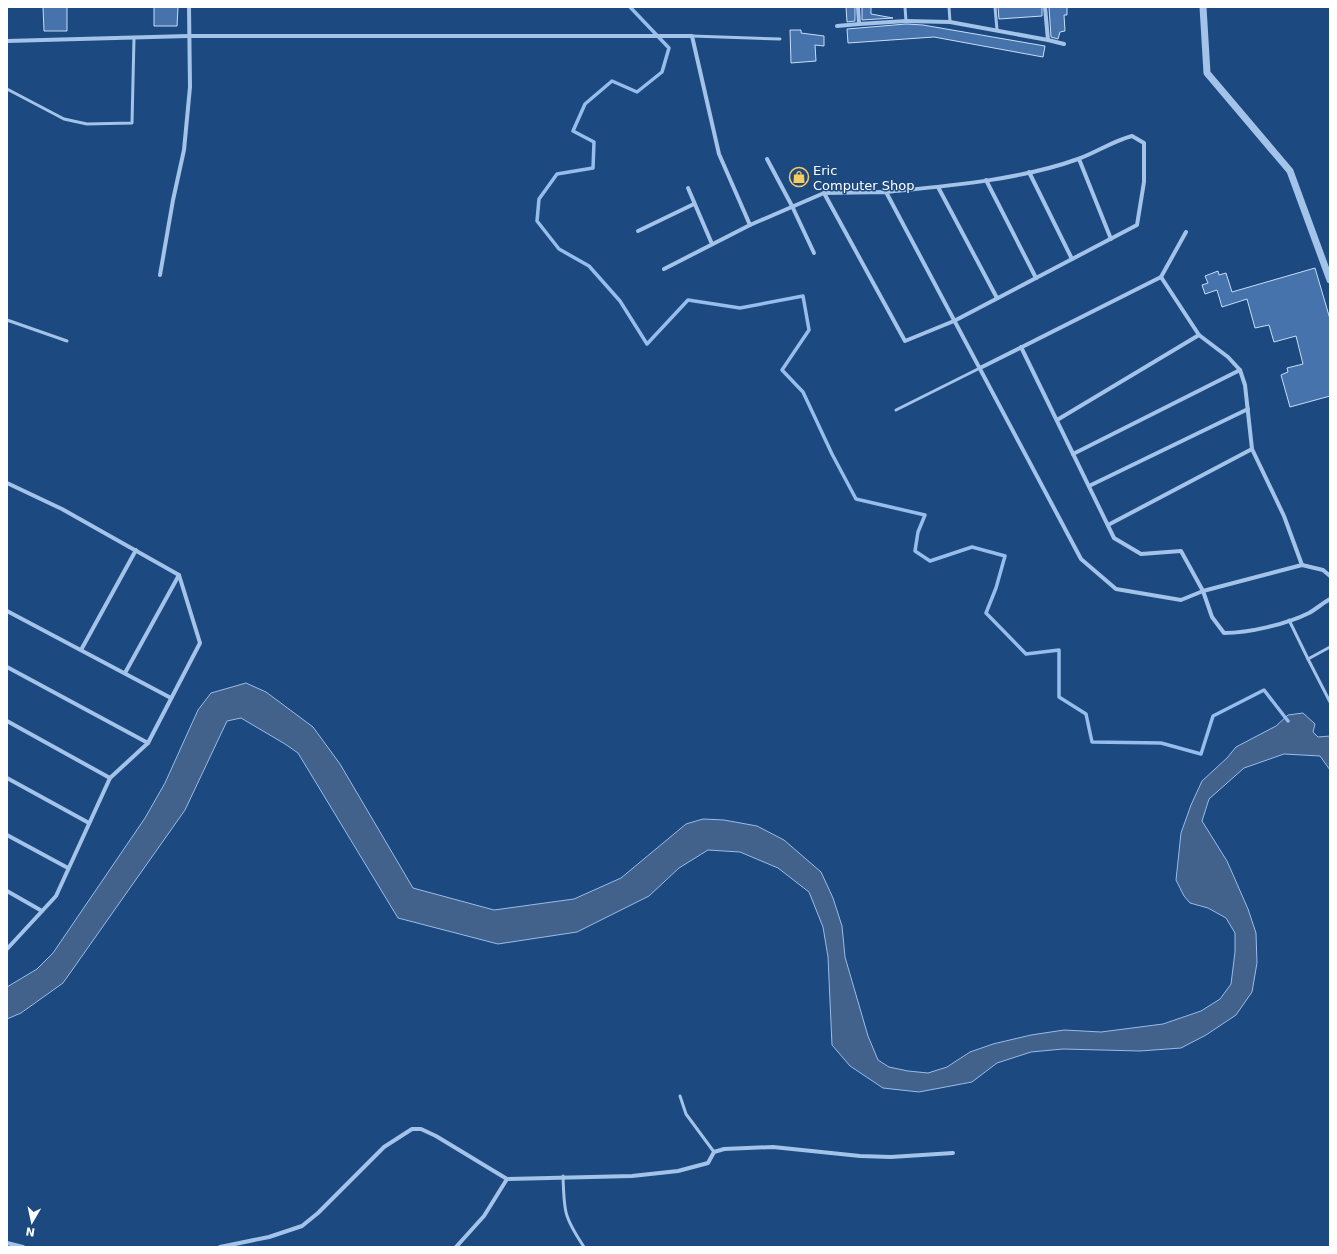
<svg xmlns="http://www.w3.org/2000/svg" width="1337" height="1254" font-family="'DejaVu Sans',sans-serif">
  <rect width="100%" height="100%" fill="#1d4981"/>
  <polygon fill="#42628c" stroke="#96bdeb" points="246,683 266,692 313,727 340,764 413,888 494,910 574,899 621,878 686,824 703,819 724,820 757,826 784,840 821,872 833,898 842,926 845,957 868,1036 878,1060 889,1067 908,1071 928,1073 947,1067 970,1052 993,1044 1031,1035 1064,1030 1101,1032 1163,1024 1201,1011 1220,999 1231,984 1235,952 1235,933 1226,918 1208,908 1190,903 1184,896 1176,880 1181,833 1191,805 1202,781 1227,758 1236,747 1276,726 1288,715 1303,713 1315,724 1313,732 1318,737 1330,736 1330,770 1320,756 1284,754 1244,768 1209,799 1202,821 1227,861 1248,909 1256,933 1257,963 1252,992 1236,1015 1206,1035 1181,1048 1140,1051 1063,1049 1031,1052 997,1063 972,1082 919,1092 883,1088 850,1066 832,1045 828,957 823,927 809,892 778,868 740,852 708,850 679,868 649,896 577,932 498,944 398,918 298,753 285,744 241,718 227,721 185,810 63,983 21,1013 7,1019 7,987 37,969 53,953 145,818 165,783 198,710 211,693"/>
  <g fill="none" stroke-linecap="round" stroke-linejoin="round">
    <polyline stroke="#96bdeb" stroke-width="3.5" points="630,7 669,48 662,72 637,92 612,81 585,104 573,131 594,142 593,168 557,174 539,199 537,221 559,249 589,266 620,301 647,344 688,300 740,308 803,296 809,330 782,370 803,392 832,454 856,499 925,515 918,532 915,551 930,561 972,547 1005,556 996,588 986,613 1026,654 1059,650 1059,697 1086,714 1092,742 1161,743 1201,754 1213,716 1264,690 1288,721"/>
  </g>
  <g fill="#4673ab" stroke="#c7ddf7">
    <polygon points="43,7 67,7 67,31 44,31"/>
    <polygon points="154,7 178,7 177,26 154,26"/>
    <polygon points="846,7 855,7 855,21 847,22"/>
    <polygon points="862,7 871,7 871,14 893,18 862,20"/>
    <polygon points="998,7 1042,7 1042,16 999,19"/>
    <polygon points="1049,7 1067,7 1067,15 1064,15 1065,31 1060,32 1058,39 1051,37"/>
    <polygon points="906,24 923,25 1045,46 1043,57 934,37 848,43 847,29"/>
    <polygon points="790,30 801,30 801,33 824,36 824,46 815,45 816,61 791,63"/>
    <polygon points="1315,268 1330,319 1330,396 1290,407 1281,375 1288,372 1287,368 1303,364 1296,336 1274,342 1269,325 1255,328 1247,299 1222,307 1217,290 1205,294 1202,285 1208,283 1205,276 1218,271 1219,275 1226,273 1232,292"/>
  </g>
  <g fill="none" stroke-linecap="round" stroke-linejoin="round">
    <g stroke="#a3c3e9" stroke-width="3">
      <polyline points="905,7 906,21"/>
      <polyline points="949,7 950,22"/>
      <polyline points="995,7 997,30"/>
      <polyline points="692,36 780,39"/>
      <polyline points="7,89 64,119 87,124 132,123 134,38"/>
      <polyline points="7,320 67,341"/>
      <polyline points="896,410 980,368"/>
      <polyline points="1289,620 1308,659 1330,647"/>
      <polyline points="1308,659 1330,702"/>
      <polyline points="680,1096 686,1114 714,1152"/>
      <path d="M563,1176C564,1212 564,1217 584,1247"/>
    </g>
    <g stroke="#a3c3e9" stroke-width="4">
      <polyline points="858,7 859,24 906,21 950,22 1048,40 1045,7"/>
      <polyline points="837,26 859,24"/>
      <polyline points="1048,40 1064,44"/>
      <polyline points="7,41 188,36 692,36 719,154 750,225 664,269"/>
      <polyline points="767,159 792,206 814,253"/>
      <polyline points="1079,159 1111,239"/>
      <polyline points="1029,172 1072,259"/>
      <polyline points="986,180 1036,278"/>
      <polyline points="938,187 997,298"/>
      <polyline points="688,188 712,244"/>
      <path d="M824,193L905,341L954,321L1137,225L1144,182V143L1132,136C1113,141 1097,152 1078,159C1020,180 947,186 886,192"/>
      <polyline points="750,225 824,193 886,192 1081,559 1116,589 1181,600 1203,591 1302,565 1323,570 1330,576"/>
      <polyline points="638,231 694,204"/>
      <polyline points="160,275 173,200 184,150 190,87 189,7"/>
      <polyline points="1161,277 1186,232"/>
      <path d="M1021,347L1114,538L1141,554L1181,551L1203,591L1212,617L1224,633C1249,633 1287,624 1309,613C1316,609 1323,603 1330,599"/>
      <polyline points="980,368 1161,277 1199,335 1228,357 1240,370 1245,385 1252,449 1284,516 1302,565"/>
      <polyline points="1057,420 1199,335"/>
      <polyline points="1073,454 1240,370"/>
      <polyline points="7,483 62,509 179,575 200,643 148,743 110,778 56,896 7,949"/>
      <polyline points="1089,486 1248,409"/>
      <polyline points="1108,525 1252,449"/>
      <polyline points="7,611 171,698"/>
      <polyline points="81,650 136,550"/>
      <polyline points="7,667 148,743"/>
      <polyline points="125,673 179,575"/>
      <polyline points="7,721 110,778"/>
      <polyline points="7,778 89,823"/>
      <polyline points="7,835 68,868"/>
      <polyline points="7,891 42,911"/>
      <polyline points="7,1243 23,1247"/>
      <polyline points="220,1247 269,1237 302,1226 318,1213 384,1147 412,1129 421,1129 436,1136 507,1179 632,1176 678,1171 708,1163 714,1152 724,1149 773,1147 860,1156 891,1157 953,1153"/>
      <polyline points="456,1247 484,1216 507,1179"/>
    </g>
    <polyline stroke="#a3c3e9" stroke-width="7" points="1203,7 1207,73 1290,171 1330,280"/>
  </g>
  <defs>
    <symbol id="shop-ring" viewBox="-11 -11 22 22"><circle r="9.5" fill="#1d4981" stroke="#f9cc61" stroke-width="1.5"/><path d="M-5-2.5h2.3a2.7 3.5 0 0 1 5.4 0H5L5.5 6h-11ZM-1.5-2.5h3a1.5 2.3 0 0 0-3 0Z" fill="#f9cc61"/></symbol>
  </defs>
  <g fill-rule="evenodd">
    <use href="#shop-ring" x="788" y="166" width="22" height="22"/>
  </g>
  <g text-anchor="middle" dominant-baseline="central" stroke-width="3" stroke-linejoin="round" paint-order="stroke">
    <g font-size="13" fill="#fff" stroke="#1d4981" text-anchor="start">
      <text x="813" y="170">Eric<tspan x="813" dy="15">Computer Shop</tspan></text>
    </g>
  </g>
  <rect width="1337" height="1254" fill="none" stroke="#ffffff" stroke-width="16"/>
  <g transform="translate(32 1222) rotate(189)" stroke="#1d4981" stroke-width="3" paint-order="stroke">
  <path d="M0-3L7 15L0 10L-7 15Z" fill="#ffffff"/>
  <text y="-6" font-size="11" font-weight="bold" text-anchor="middle" fill="#ffffff">N</text>
  </g>
</svg>
